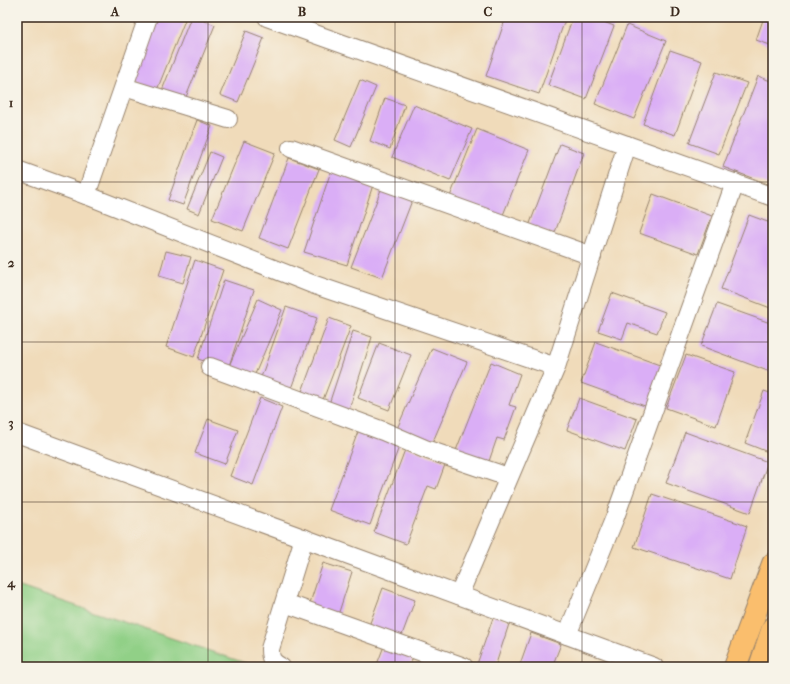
<svg xmlns="http://www.w3.org/2000/svg" width="790" height="684" font-family="'IM FELL French Canon',serif">
  <rect width="100%" height="100%" fill="#f7f3e8"/>
  <filter id="ink" filterUnits="userSpaceOnUse"><feTurbulence type="fractalNoise" baseFrequency=".025" numOctaves="2"/><feDisplacementMap in="SourceGraphic" scale="8" xChannelSelector="R" yChannelSelector="G"/><feConvolveMatrix kernelMatrix="1 2 1 2 8 2 1 2 1" color-interpolation-filters="sRGB"/></filter>
  <filter id="wash" filterUnits="userSpaceOnUse"><feTurbulence type="fractalNoise" baseFrequency=".012" numOctaves="4" result="noise"/><feDisplacementMap in="SourceGraphic" scale="16" xChannelSelector="R" yChannelSelector="G"/><feGaussianBlur stdDeviation="0.9" result="paint"/><feColorMatrix in="noise" values="0 0 0 0 0 0 0 0 0 0 0 0 0 0 0 0 0 1.4 0 .05"/><feComposite in="paint" operator="in"/></filter>
  <g filter="url(#wash)">
    <rect width="100%" height="100%" fill="#f0dbba"/>
    <polygon fill="#91d087" stroke="#667d52" points="17,586 257,667 17,667"/>
    <g id="blocks">
      <g fill="#daaef6">
        <polygon points="158,17 179,17 185,20 157,90 132,81"/>
        <polygon points="191,17 195,17 215,25 184,102 161,93"/>
        <polygon points="506,17 566,17 539,94 486,76"/>
        <polygon points="573,17 591,17 614,26 586,99 548,85"/>
        <polygon points="764,17 773,17 773,46 756,40"/>
        <polygon points="627,25 666,41 634,119 595,104"/>
        <polygon points="246,31 264,38 238,102 220,95"/>
        <polygon points="670,50 702,61 675,135 643,124"/>
        <polygon points="716,72 747,83 719,154 689,143"/>
        <polygon points="758,76 773,82 773,186 723,167"/>
        <polygon points="360,80 376,87 351,147 335,140"/>
        <polygon points="385,98 405,105 390,149 370,141"/>
        <polygon points="414,105 472,129 450,181 392,157"/>
        <polygon points="197,120 212,126 183,205 168,200"/>
        <polygon points="477,129 529,150 501,220 449,199"/>
        <polygon points="244,141 275,153 243,231 212,219"/>
        <polygon points="560,144 584,153 554,235 529,226"/>
        <polygon points="210,152 222,157 199,214 187,209"/>
        <polygon points="289,158 319,169 288,249 259,238"/>
        <polygon points="331,171 373,185 347,265 304,252"/>
        <polygon points="382,187 413,198 382,278 351,267"/>
        <polygon points="653,194 712,216 698,254 639,233"/>
        <polygon points="749,215 773,224 773,309 721,289"/>
        <polygon points="166,251 191,257 183,283 159,276"/>
        <polygon points="195,260 223,270 194,357 166,347"/>
        <polygon points="224,280 254,290 229,366 258,299 282,310 253,379 228,369 198,359"/>
        <polygon points="612,293 665,312 657,333 628,323 622,339 598,331"/>
        <polygon points="717,304 773,324 773,373 701,346"/>
        <polygon points="286,307 317,318 289,394 259,383"/>
        <polygon points="329,318 351,326 321,405 300,397"/>
        <polygon points="353,331 372,337 347,416 327,410"/>
        <polygon points="596,342 668,368 653,409 581,383"/>
        <polygon points="379,343 411,355 389,410 358,398"/>
        <polygon points="432,348 467,362 431,446 396,431"/>
        <polygon points="686,355 735,372 716,426 666,408"/>
        <polygon points="491,362 520,374 509,405 516,407 504,440 497,438 487,467 455,453"/>
        <polygon points="764,391 773,394 773,454 745,443"/>
        <polygon points="260,398 282,407 253,485 230,476"/>
        <polygon points="579,398 637,419 625,451 567,430"/>
        <polygon points="208,419 238,430 225,464 195,453"/>
        <polygon points="359,429 400,444 370,525 329,510"/>
        <polygon points="685,432 768,462 750,513 666,483"/>
        <polygon points="406,447 446,462 436,489 428,486 406,544 374,532"/>
        <polygon points="652,494 747,526 730,579 634,547"/>
        <polygon points="323,563 352,572 338,615 309,606"/>
        <polygon points="383,588 415,600 399,643 367,631"/>
        <polygon points="494,615 510,621 495,667 476,667"/>
        <polygon points="531,633 561,644 552,667 519,667"/>
        <polygon points="384,646 413,657 409,667 376,667"/>
      </g>
    </g>
  </g>
  <g filter="url(#ink)">
    <use href="#blocks" fill-opacity="0" stroke="#96826c" stroke-width="1"/>
    <g fill="none" stroke-linecap="round" stroke-linejoin="round">
      <defs>
        <g id="minor">
          <polyline points="148,17 86,195 312,284 556,367 627,145"/>
          <polyline points="267,17 773,197"/>
          <polyline points="124,87 228,119"/>
          <polyline points="291,148 592,256"/>
          <polyline points="17,170 86,195"/>
          <polyline points="210,367 383,431 425,449 508,477"/>
          <polyline points="17,433 654,667"/>
          <polyline points="459,595 556,367"/>
          <polyline points="285,603 464,667"/>
          <polyline points="567,635 615,517 735,183"/>
          <path d="M281,667C272,662 270,659 270,649L304,538"/>
        </g>
        <g id="major">
          <polyline points="735,667 773,564"/>
          <polyline points="760,667 773,628"/>
        </g>
      </defs>
      <use href="#minor" stroke="#96826c" stroke-width="20"/>
      <use href="#major" stroke="#96826c" stroke-width="24"/>
      <use href="#minor" stroke="#fff" stroke-width="18"/>
      <use href="#major" stroke="#fabe6d" stroke-width="22"/>
    </g>
  </g>
  <path fill="none" stroke="#3b2a1e" stroke-width="1" stroke-opacity="0.55" d="M208,17V667M395,17V667M582,17V667M17,182H773M17,342H773M17,502H773"/>
  <rect width="790" height="684" fill="none" stroke="#f7f3e8" stroke-width="44"/>
  <rect x="22" y="22" width="746" height="640" fill="none" stroke="#3b2a1e" stroke-width="1.5"/>
  <g font-size="13" text-anchor="middle" font-weight="bold" fill="#3b2a1e">
    <text x="115" y="16">A</text>
    <text x="302" y="16">B</text>
    <text x="488" y="16">C</text>
    <text x="675" y="16">D</text>
    <text x="11" y="107">1</text>
    <text x="11" y="267">2</text>
    <text x="11" y="427">3</text>
    <text x="11" y="587">4</text>
  </g>
</svg>
